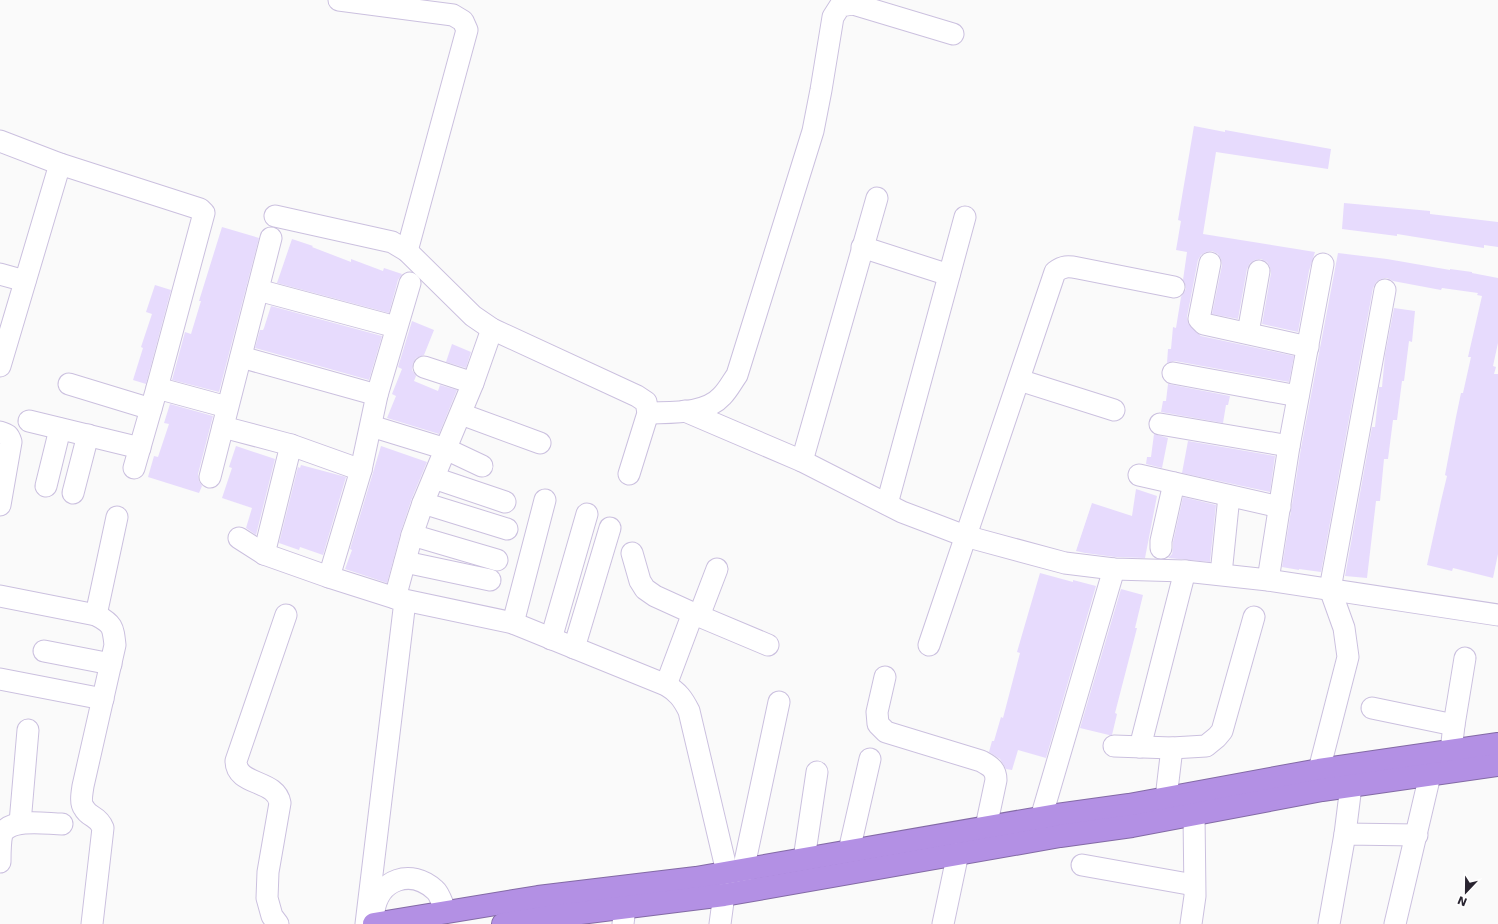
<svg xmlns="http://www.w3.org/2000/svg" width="1498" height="924" font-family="'DejaVu Sans',sans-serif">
  <rect width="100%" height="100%" fill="#fafafa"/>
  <g fill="#e7dbfd">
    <polygon points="1194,126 1225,132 1225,130 1331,149 1328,169 1216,152 1203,234 1315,252 1309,271 1298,332 1262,324 1271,273 1270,267 1267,262 1261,259 1255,260 1250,263 1247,269 1238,319 1212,314 1222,265 1221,259 1218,254 1212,251 1206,252 1201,255 1198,260 1187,317 1188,323 1196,332 1201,336 1294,356 1289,382 1175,361 1167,363 1168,349 1171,349 1173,327 1176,328 1181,297 1186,289 1185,284 1183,280 1187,252 1176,250 1181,221 1178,220"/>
    <polygon points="1344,203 1430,211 1430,214 1498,222 1498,247 1484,245 1484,248 1397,234 1397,236 1342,229"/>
    <polygon points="222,227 259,238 219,392 172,380 185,332 191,334 201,301 199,301"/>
    <polygon points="292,239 313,246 312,247 351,262 351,259 383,271 384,268 402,274 398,280 389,313 277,283"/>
    <polygon points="1338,253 1387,259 1450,270 1450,269 1472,272 1472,273 1498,278 1498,343 1493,366 1496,367 1494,374 1498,374 1498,554 1493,578 1453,568 1452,571 1427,565 1441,501 1447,476 1445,475 1456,417 1461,393 1463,393 1471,357 1468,357 1482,296 1477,295 1478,293 1442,288 1441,290 1393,281 1387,278 1381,279 1376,282 1373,288 1321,572 1299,569 1299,570 1282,567 1301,448"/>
    <polygon points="155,285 171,290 146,384 133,380 143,348 141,347 152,314 146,312"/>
    <polygon points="271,306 382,336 369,380 255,348 260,330 263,330 264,328"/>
    <polygon points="1394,308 1415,311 1412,342 1409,341 1404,381 1402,381 1397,420 1393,420 1388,459 1384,459 1380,501 1376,501 1367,578 1345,576 1372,427 1375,427 1379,389 1379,387 1382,387 1385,355"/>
    <polygon points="412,321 434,330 424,355 416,358 413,363 412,370 416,376 414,381 438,391 440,385 457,390 439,434 387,418 396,396 392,394 402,369 398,367"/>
    <polygon points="452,344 471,352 466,368 446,362"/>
    <polygon points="1168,384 1230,396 1228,405 1226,405 1223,423 1161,412 1163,401 1166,401"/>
    <polygon points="170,404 213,416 198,474 199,481 202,486 199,493 148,477 154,456 158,457 169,424 164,423"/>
    <polygon points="1154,434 1168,438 1162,468 1146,464 1147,457 1151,457"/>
    <polygon points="1188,441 1275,456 1270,492 1182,473"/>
    <polygon points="236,446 275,459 256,535 246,528 252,508 222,498 232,468 229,467"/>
    <polygon points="381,446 427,462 412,498 401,531 387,583 345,569 352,550 350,549"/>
    <polygon points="301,465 346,477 323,555 300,547 299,550 279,543 298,467 300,468"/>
    <polygon points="1136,489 1157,496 1145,558 1115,557 1085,553 1076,551 1092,503 1132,516"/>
    <polygon points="1183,497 1216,505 1210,562 1168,558 1172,554 1173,548 1173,542"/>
    <polygon points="1040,573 1073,582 1073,580 1096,586 1046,758 1018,750 1012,770 1006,769 1000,759 989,752 992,741 994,741 1001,717 1003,718 1020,653 1017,652"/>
    <polygon points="1121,589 1143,595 1135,628 1137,628 1115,713 1117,714 1112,735 1109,735 1080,728"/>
  </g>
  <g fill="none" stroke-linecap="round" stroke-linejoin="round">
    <defs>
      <g id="minor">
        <polyline points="339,0 453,15 463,21 467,30 407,251"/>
        <polyline points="0,141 60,164 200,209 204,213 157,388 134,468"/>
        <polyline points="275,216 392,242 407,251 473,316 492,329 637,396 646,402 648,413 629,474"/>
        <polyline points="862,247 949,275"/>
        <polyline points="1210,263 1199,319 1204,324 1308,347"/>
        <polyline points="0,274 25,281"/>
        <polyline points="258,290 396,327"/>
        <polyline points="1248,333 1259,271"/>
        <polyline points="241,357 377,395"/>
        <polyline points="0,366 60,164"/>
        <polyline points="424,367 473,383"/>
        <polyline points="1173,373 1298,396"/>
        <polyline points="1019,380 1114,410"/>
        <polyline points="69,384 151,409"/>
        <polyline points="157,388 227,407"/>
        <polyline points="685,411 802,461 902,512 931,523 965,536 1065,563 1114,569 1185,571 1268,580 1498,615"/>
        <path d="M648,413C671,412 705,415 722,396C728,390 732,382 737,375L813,131L821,90L833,17L840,6L853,4L953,34"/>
        <polyline points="461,414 540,443"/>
        <polyline points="29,421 140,448"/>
        <polyline points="1160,424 1289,446"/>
        <polyline points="371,426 446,449 482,466"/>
        <polyline points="223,427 291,445 361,470"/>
        <path d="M0,432C7,434 9,435 11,442L0,505"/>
        <polyline points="802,461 877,198"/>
        <polyline points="1139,475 1280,507"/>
        <polyline points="210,477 271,238"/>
        <polyline points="434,478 505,502"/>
        <polyline points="46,486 60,429"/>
        <polyline points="73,493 88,435"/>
        <polyline points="423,503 507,529"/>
        <polyline points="887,504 965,217"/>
        <polyline points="412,535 497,560"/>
        <path d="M239,538L264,554L329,577L395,598L513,623L666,685C678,692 683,699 689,711L727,872L720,924"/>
        <polyline points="1161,548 1161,541 1174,483"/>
        <polyline points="632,553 640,581 645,589 655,596 699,616 768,645"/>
        <polyline points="264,554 291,445"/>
        <polyline points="405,562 490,580"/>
        <polyline points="1221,574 1229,496"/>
        <polyline points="329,577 361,470 377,395 410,283"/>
        <polyline points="1268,580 1289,446 1323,264"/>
        <path d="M0,596L96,615C113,624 113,627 115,645L83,786C82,793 80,803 84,808C89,818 98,815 103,828L92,924"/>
        <polyline points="395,598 412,535 423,503 473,383 492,329"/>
        <polyline points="96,615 117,517"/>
        <polyline points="699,616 717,569"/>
        <polyline points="513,623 545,500"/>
        <polyline points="551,639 587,514"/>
        <path d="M929,645L1055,272C1063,266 1068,266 1078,268L1174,287"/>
        <polyline points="574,648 610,528"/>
        <polyline points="44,651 111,664"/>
        <path d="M885,677L877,712L878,724L886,732L981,761C990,766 996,769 996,780L986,827"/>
        <polyline points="0,679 103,699"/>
        <polyline points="666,685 693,613"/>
        <polyline points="1372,708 1454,725"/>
        <polyline points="1114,746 1172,748 1206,746 1217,737 1222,731 1254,617"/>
        <polyline points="1140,747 1185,571"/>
        <polyline points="1451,751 1454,725 1465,658"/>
        <polyline points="1319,770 1348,657 1344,628 1330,589 1385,290"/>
        <polyline points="1166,798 1172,748"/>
        <polyline points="1041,818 1114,569"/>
        <polyline points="20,823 28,730"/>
        <polyline points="1345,834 1351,786"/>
        <polyline points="849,851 870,759"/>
        <polyline points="804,859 817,772"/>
        <path d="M0,862C0,854 0,842 2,834C11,817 46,824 62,824"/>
        <polyline points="1082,865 1194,885"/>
        <polyline points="740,885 779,702"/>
        <path d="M374,911C379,879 411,868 435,890C440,894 443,906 446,912"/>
        <path d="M278,924L272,916L267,898L268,872L280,803C276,779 236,786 236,761L286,615"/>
        <polyline points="366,924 405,601"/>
        <polyline points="623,924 625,907"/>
        <polyline points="943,924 958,853"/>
        <polyline points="1191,924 1195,896 1194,815 1193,798"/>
        <polyline points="1329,924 1345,834 1417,835"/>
        <polyline points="1395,924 1430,775"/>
      </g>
      <g id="highway">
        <polyline points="374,924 538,897 696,878 1057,815 1129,805 1319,770 1498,744"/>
        <polyline points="503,924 541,918 724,895 1060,836 1132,826 1322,790 1498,765"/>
      </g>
    </defs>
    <use href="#minor" stroke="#cbc0df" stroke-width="23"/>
    <use href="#highway" stroke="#836aa5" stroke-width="24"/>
    <use href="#minor" stroke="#fff" stroke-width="21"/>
    <use href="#highway" stroke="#b390e4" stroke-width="22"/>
  </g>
  <g transform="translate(1466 892) rotate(202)" stroke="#ffffff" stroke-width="3" paint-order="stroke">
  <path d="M0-3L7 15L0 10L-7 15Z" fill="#292430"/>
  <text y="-6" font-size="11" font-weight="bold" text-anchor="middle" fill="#292430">N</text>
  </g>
</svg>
